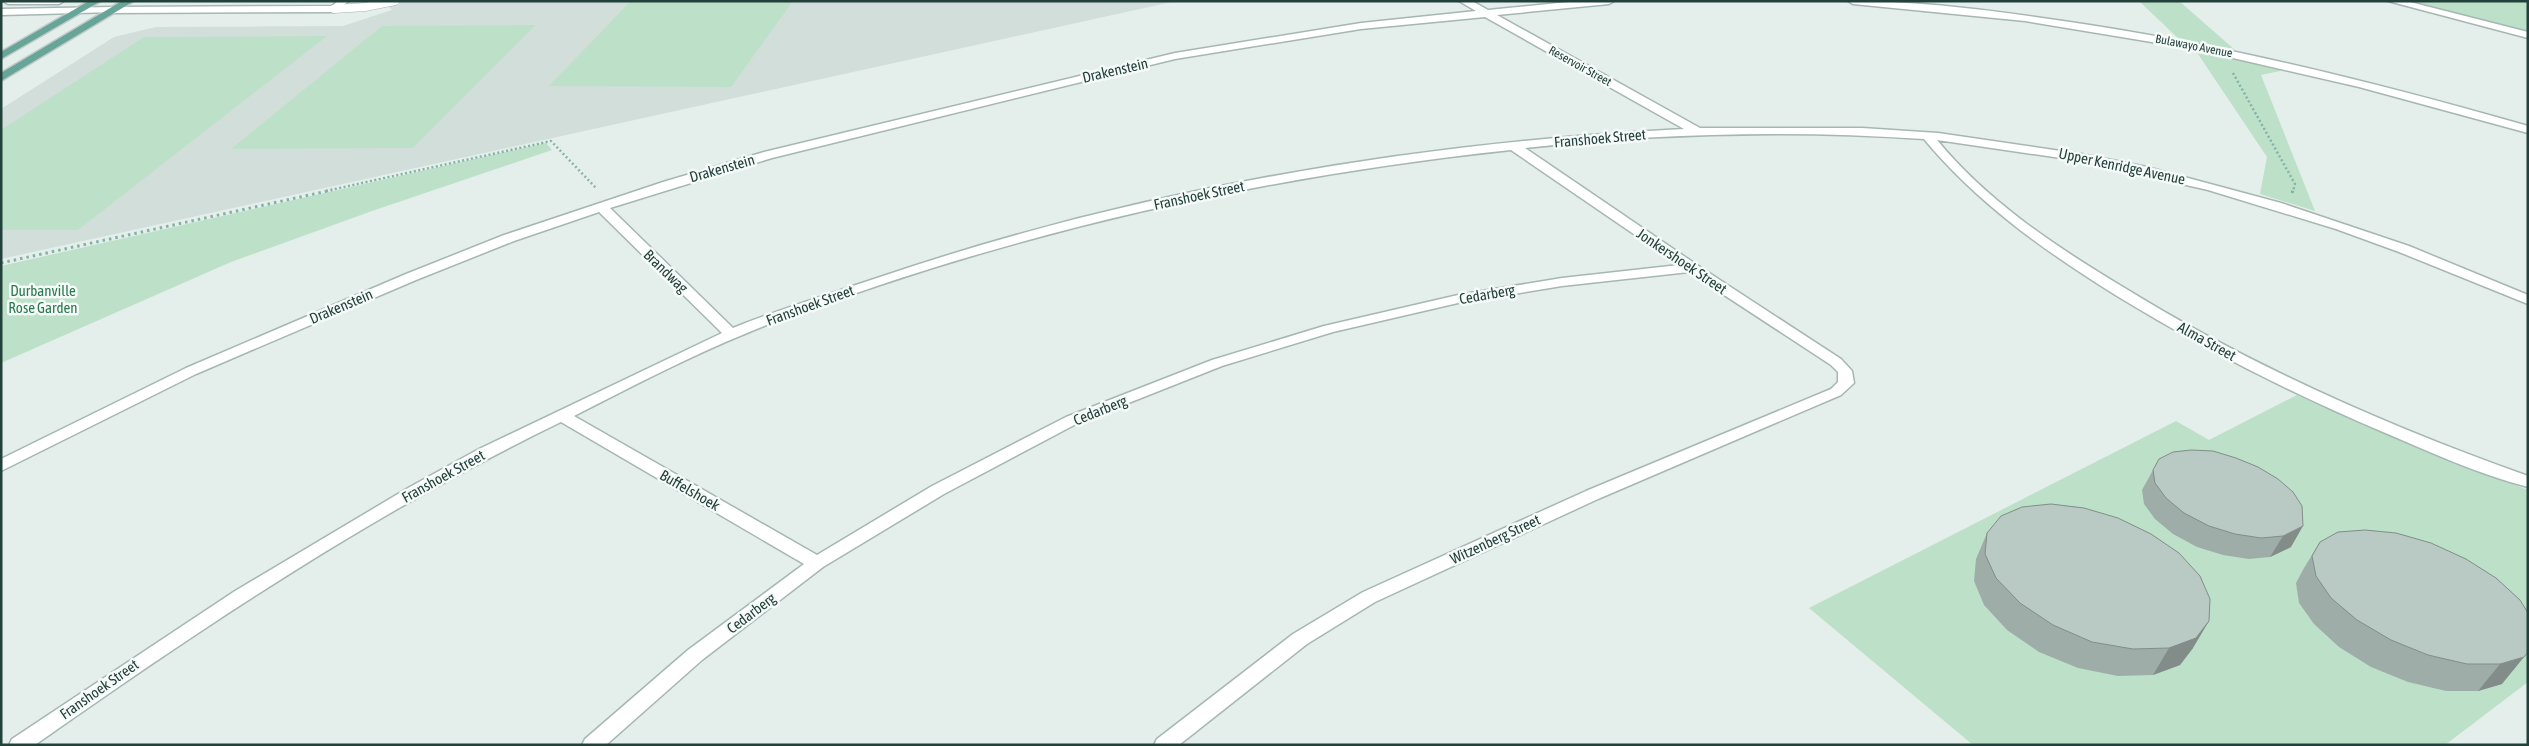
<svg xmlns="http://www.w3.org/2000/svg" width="2529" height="746" font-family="'Asap Condensed',sans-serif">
  <rect width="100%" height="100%" fill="#e4eeea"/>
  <polygon fill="#d2deda" points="384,1 1176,1 1,259 1,109 114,37 156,27 343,26 392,10"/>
  <g fill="#bde0c9">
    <polygon points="631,1 793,1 731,87 549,86"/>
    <polygon points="2139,1 2179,1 2235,50 2179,39"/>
    <polygon points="2406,1 2528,1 2528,32"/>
    <polygon points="536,25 413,148 231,149 382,26"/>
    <polygon points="327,36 78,230 1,230 1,130 144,37"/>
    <polygon points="2194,48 2282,67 2280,71 2261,75 2315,211 2260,194 2267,157"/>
    <polygon points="546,143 552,150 372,211 231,262 1,363 1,266"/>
    <polygon points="2297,395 2401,441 2528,490 2528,682 2445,745 1973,745 1809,608 2176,421 2209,440"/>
  </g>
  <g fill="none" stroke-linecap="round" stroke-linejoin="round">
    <defs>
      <polyline id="service" points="334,9 365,7 395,1"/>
      <g id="minor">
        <polygon points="338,1 349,1 334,12 113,13 108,10 113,7 332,6"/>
        <path d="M1459,1H1472L1488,10L1578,1H1614L1609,4L1497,15L1700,128H1862L1938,133L2081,154L2147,167L2281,203L2409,246L2528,295V304L2399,252L2336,229L2208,190L2081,161L1937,140C1988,202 2055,246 2123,287C2251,366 2387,426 2528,476V487C2478,474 2430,452 2383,432C2291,393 2202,348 2117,296C2045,251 1978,204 1924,139C1790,130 1658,133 1525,148L1697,265L1841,359L1852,371L1854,383L1841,395L1598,499L1375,602L1307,644L1179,745H1154L1157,739L1293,634L1363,592L1586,491L1831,389L1838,382V372L1831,365L1689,272L1562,286L1458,303L1333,332L1222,366L1078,423L944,494L823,567L702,660L606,745H582L585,739L688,650L804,564L561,422C375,512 204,626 35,745H9L12,739L235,591L408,488L479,449L722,333L599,212L514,241L416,280L196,374L1,471V459L186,368L406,274L504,235L663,182L764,152L1175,53L1361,23L1476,11ZM1485,17L1684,129C1411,143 1136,190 877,278C829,294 780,309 733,328L610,208L772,158L1175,59L1361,29ZM1511,150L1679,265L1562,278L1458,295L1324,326L1212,360L1066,417L932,486L817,555L574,416C631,387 688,357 747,333C789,315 833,301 877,286C1083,217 1295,173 1511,150Z"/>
        <path d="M1848,1C1923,1 1997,11 2070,22C2226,45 2377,83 2528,126V133L2359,87L2194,49L2025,21L1853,4Z"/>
        <polygon points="2388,1 2406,1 2528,32 2528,38"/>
      </g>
      <g id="tertiary">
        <polygon points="3,1 64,1 59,4 8,4"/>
        <polygon points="113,7 118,10 116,12 1,15 1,9"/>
      </g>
      <g id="primary">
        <polygon points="89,1 101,1 1,59 1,52"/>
        <polygon points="122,1 134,1 1,81 1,73"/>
      </g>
    </defs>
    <use href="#service" stroke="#a6b7b2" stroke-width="9"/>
    <use href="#minor" stroke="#a6b7b2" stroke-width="3"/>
    <use href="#tertiary" stroke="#a6b7b2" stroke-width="3"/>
    <use href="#primary" stroke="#c1cac8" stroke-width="3"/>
    <g stroke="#84b2a7" stroke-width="2.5" stroke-dasharray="2 2.5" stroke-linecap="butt">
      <polyline points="2233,73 2295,184 2293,191"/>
      <polyline points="326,191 551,141 597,189"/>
    </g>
    <g stroke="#84b2a7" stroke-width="3" stroke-dasharray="2.5 4" stroke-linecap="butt">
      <polyline points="2292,193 2293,190"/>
      <polyline points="1,263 332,190"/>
    </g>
    <use href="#service" stroke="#fff" stroke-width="8"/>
    <use href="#minor" fill="#fff" fill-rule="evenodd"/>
    <use href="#tertiary" fill="#fff" fill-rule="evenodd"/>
    <use href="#primary" fill="#68a599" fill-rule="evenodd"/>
  </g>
  <g fill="#9fada9">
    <polygon points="2236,458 2291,547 2270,557 2249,559 2223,555 2197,547 2173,534 2155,519 2144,504 2142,490 2153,470"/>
    <polygon points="1987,533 2193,648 2180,665 2153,675 2118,676 2078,668 2039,652 2007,630 1984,605 1974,581 1976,559"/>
    <polygon points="2320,542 2496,578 2502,684 2478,691 2446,691 2408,682 2371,667 2339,647 2314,624 2299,603 2296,583 2304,568"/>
  </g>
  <g fill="#828d89">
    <polygon points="2303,526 2291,547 2270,557 2283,536"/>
    <polygon points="2209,621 2193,648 2180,665 2153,675 2169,648"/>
    <polygon points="2524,657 2502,684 2478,691 2500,664"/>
  </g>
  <g fill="#b9c9c4" stroke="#828d89">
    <polygon points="2191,450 2213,451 2236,458 2258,467 2278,479 2293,492 2302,506 2303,526 2283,536 2261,538 2235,534 2209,526 2184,513 2166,498 2155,483 2153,470 2159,459 2173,452"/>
    <polygon points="2051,504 2084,508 2118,518 2151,534 2179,553 2200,576 2210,599 2209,621 2196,638 2169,648 2133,649 2092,642 2053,625 2020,603 1996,578 1985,554 1987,533 2001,516 2022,507"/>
    <polygon points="2365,530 2396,533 2431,543 2466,559 2496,578 2520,600 2528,613 2528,652 2524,657 2500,664 2467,664 2428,655 2391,640 2357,620 2331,598 2316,576 2312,556 2320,542 2338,532"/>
  </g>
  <g text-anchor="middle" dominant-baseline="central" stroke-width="5" stroke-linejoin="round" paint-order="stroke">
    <g font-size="12" fill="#23413b" stroke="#f5faf8">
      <text transform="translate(2194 46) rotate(11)">Bulawayo Avenue</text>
      <text transform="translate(1580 66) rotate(29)">Reservoir Street</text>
    </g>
    <g font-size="15" fill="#23413b" stroke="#f5faf8">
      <text transform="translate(1115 70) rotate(-13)">Drakenstein</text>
      <text transform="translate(1600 138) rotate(-5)">Franshoek Street</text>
      <text transform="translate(2122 166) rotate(12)">Upper Kenridge Avenue</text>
      <text transform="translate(722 168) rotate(-16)">Drakenstein</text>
      <text transform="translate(1199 195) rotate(-12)">Franshoek Street</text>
      <text transform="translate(1682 261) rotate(34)">Jonkershoek Street</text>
      <text transform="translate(666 271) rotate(44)">Brandwag</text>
      <text transform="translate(1487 294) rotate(-10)">Cedarberg</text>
      <text transform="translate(810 305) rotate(-20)">Franshoek Street</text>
      <text transform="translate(341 306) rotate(-23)">Drakenstein</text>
      <text transform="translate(2207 341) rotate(29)">Alma Street</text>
      <text transform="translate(1100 410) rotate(-22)">Cedarberg</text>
      <text transform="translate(443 476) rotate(-29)">Franshoek Street</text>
      <text transform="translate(690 490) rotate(30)">Buffelshoek</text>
      <text transform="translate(1495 539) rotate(-25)">Witzenberg Street</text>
      <text transform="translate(751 613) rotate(-37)">Cedarberg</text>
      <text transform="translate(99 689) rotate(-35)">Franshoek Street</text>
    </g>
    <g font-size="15" fill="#2b794f" stroke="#f5faf8">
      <text x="43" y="290">Durbanville<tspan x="43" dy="17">Rose Garden</tspan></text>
    </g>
  </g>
  <rect width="2529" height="746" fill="none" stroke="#23413b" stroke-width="5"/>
</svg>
